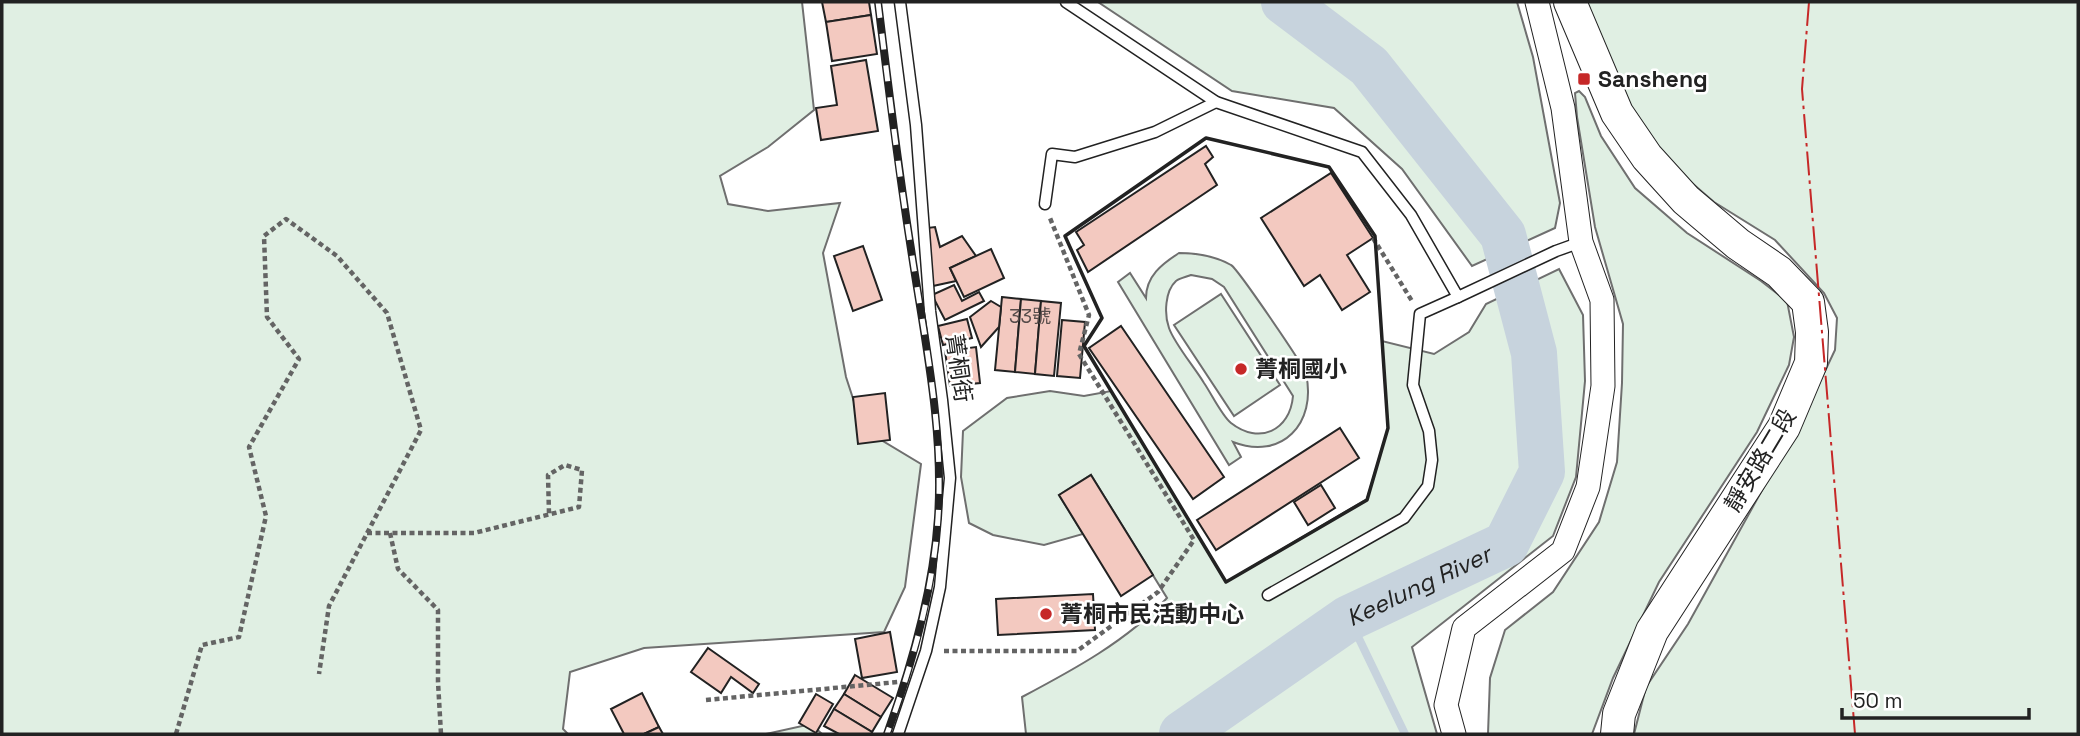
<svg xmlns="http://www.w3.org/2000/svg" width="2080" height="736" font-family="'Space Grotesk','Noto Sans TC',sans-serif">
  <rect width="100%" height="100%" fill="#fff"/>
  <g fill="#e0efe3" stroke="#6f6f6f" stroke-width="2" fill-rule="evenodd">
    <polygon points="2,2 802,2 814,110 768,147 720,176 728,204 768,211 840,203 823,253 846,377 863,429 921,464 905,587 884,632 644,648 570,672 563,729 568,734 2,734"/>
    <polygon points="1098,2 1517,2 1533,57 1560,203 1555,228 1472,266 1402,169 1334,108 1232,91"/>
    <polygon points="1585,2 2078,2 2078,734 1634,734 1646,687 1688,624 1807,409 1835,350 1837,318 1824,293 1775,240 1714,202 1664,159 1630,106"/>
    <polygon points="1579,91 1585,97 1601,136 1635,188 1687,233 1761,281 1787,301 1794,337 1789,365 1757,432 1659,582 1613,678 1592,734 1488,734 1490,678 1505,630 1553,592 1599,522 1617,462 1622,383 1623,324 1595,227 1577,117 1575,93"/>
    <path d="M1179,253C1196,253 1215,256 1231,265C1237,268 1305,367 1306,374C1317,423 1282,461 1233,442L1241,457L1229,465L1118,282L1130,273L1146,298C1146,276 1162,264 1179,253ZM1191,275L1212,279L1224,287L1293,396C1290,431 1259,445 1231,423C1222,416 1211,393 1204,383C1195,368 1174,343 1169,328C1164,314 1165,291 1176,281C1180,278 1186,277 1191,275Z"/>
    <path d="M1559,269L1583,315L1585,381L1576,477L1553,536L1412,647L1437,734H1026L1022,697C1073,670 1127,641 1167,598L1091,475L1059,495L1083,534L1044,545L993,535L969,523L961,477L963,431L1007,398L1050,391L1084,396L1111,391L1226,582L1367,499L1388,428L1382,341L1434,354L1469,332L1486,304Z"/>
    <polygon points="1221,294 1280,385 1234,416 1174,325"/>
    <polygon points="811,724 822,734 766,734"/>
  </g>
  <g fill="none" stroke-linecap="round" stroke-linejoin="round">
    <polyline stroke="#c7d3dd" stroke-width="8" points="1349,618 1405,734"/>
    <path stroke="#c7d3dd" stroke-width="46" id="s1" d="M1182,734L1349,618L1506,544L1542,472L1534,353L1503,235L1369,66L1284,2"/>
  </g>
  <g fill="#f3c9c0" stroke="#222" stroke-width="2">
    <polygon points="822,2 869,2 871,15 826,22"/>
    <polygon points="871,15 877,54 832,61 826,22"/>
    <polygon points="866,60 878,131 821,140 816,108 837,105 831,66"/>
    <polygon points="1206,146 1213,157 1205,164 1217,185 1088,272 1077,250 1084,245 1076,232"/>
    <polygon points="1331,173 1373,238 1347,255 1370,292 1342,310 1320,275 1304,286 1261,218"/>
    <polygon points="935,227 940,247 962,236 976,256 950,268 956,281 933,286 927,228"/>
    <polygon points="863,246 882,300 853,311 834,256"/>
    <polygon points="991,249 1004,278 964,297 950,268"/>
    <polygon points="954,285 962,301 979,292 984,301 945,320 932,295"/>
    <polygon points="1002,297 1021,299 1015,372 995,370"/>
    <polygon points="1021,299 1041,301 1035,374 1015,372"/>
    <polygon points="991,301 1001,307 999,327 981,347 970,317"/>
    <polygon points="1041,301 1061,303 1054,376 1035,374"/>
    <polygon points="967,319 972,338 943,345 938,326"/>
    <polygon points="1062,320 1085,322 1080,378 1057,376"/>
    <polygon points="1121,326 1224,477 1193,499 1089,348"/>
    <polygon points="976,347 980,383 950,386 945,351"/>
    <polygon points="885,393 890,440 858,444 853,397"/>
    <polygon points="1340,428 1359,458 1216,550 1197,520"/>
    <polygon points="1091,475 1153,575 1121,596 1059,495"/>
    <polygon points="1321,485 1335,508 1308,525 1294,502"/>
    <polygon points="1093,594 1095,630 998,635 996,599"/>
    <polygon points="890,632 897,672 862,678 855,639"/>
    <polygon points="708,648 759,684 753,693 731,677 721,693 691,672"/>
    <polygon points="855,675 893,698 881,717 844,694"/>
    <polygon points="642,693 659,727 644,734 624,734 611,709"/>
    <polygon points="816,694 833,704 816,733 799,723"/>
    <polygon points="844,694 881,717 872,732 834,709"/>
    <polygon points="834,709 872,732 871,734 839,734 824,726"/>
    <polygon points="659,727 663,734 644,734"/>
  </g>
  <g fill="none" stroke-linecap="round" stroke-linejoin="round">
    <defs>
      <g id="lane">
        <polyline points="1066,2 1216,102 1362,152 1411,215 1458,297 1556,251 1581,242"/>
        <polyline points="1045,204 1052,154 1075,157 1155,132 1216,102"/>
        <polyline points="1268,595 1404,518 1428,486 1432,460 1429,431 1413,385 1420,314 1458,297"/>
        <polyline points="898,734 926,651 940,587 950,478 942,400 930,311 916,125 900,2"/>
      </g>
      <polyline id="street" points="1454,734 1446,705 1464,628 1563,551 1588,487 1603,386 1602,300 1581,242 1563,108 1537,2"/>
      <polyline id="secondary" points="1570,2 1617,113 1647,157 1686,200 1738,244 1779,272 1808,302 1812,332 1811,363 1784,427 1652,631 1619,714 1617,734"/>
    </defs>
    <use href="#lane" stroke="#222" stroke-width="13"/>
    <use href="#street" stroke="#222" stroke-width="25"/>
    <use href="#secondary" stroke="#222" stroke-width="34"/>
    <g stroke="#646464" stroke-width="4.5" stroke-dasharray="5 3.5" stroke-linecap="butt">
      <polyline points="1373,238 1412,301"/>
      <polyline points="367,533 474,533 579,507 582,470 565,465 548,475 549,514"/>
      <polyline points="390,533 398,569 438,610 438,682 441,734"/>
      <polyline points="944,651 1077,651 1158,592 1194,540 1079,354 1089,315 1050,218"/>
      <polyline points="706,700 898,682"/>
      <polyline points="176,734 202,645 239,637 266,516 249,447 299,359 267,317 264,236 286,219 337,256 387,313 421,430 329,606 319,674"/>
    </g>
    <use href="#lane" stroke="#fff" stroke-width="10"/>
    <use href="#street" stroke="#fff" stroke-width="23"/>
    <use href="#secondary" stroke="#fff" stroke-width="32"/>
    <defs>
      <path id="rail" d="M878,2C888,84 898,167 911,249C924,337 944,428 938,518C933,592 912,665 887,734"/>
    </defs>
    <use href="#rail" stroke="#222" stroke-width="8"/>
    <use href="#rail" stroke="#fff" stroke-width="5" stroke-dasharray="16" stroke-linecap="butt"/>
    <polygon stroke="#222" stroke-width="3.5" points="1206,138 1329,167 1375,236 1388,428 1367,500 1226,582 1084,346 1102,318 1065,236"/>
    <polyline stroke="#c62828" stroke-width="2" stroke-dasharray="24 5 3.5 5" stroke-linecap="butt" points="1809,2 1802,89 1855,734"/>
  </g>
  <g fill="#c62828" stroke="#fff" stroke-width="2.5">
    <rect x="1577" y="72" width="14" height="14" rx="3.5"/>
    <circle cx="1241" cy="369" r="7"/>
    <circle cx="1046" cy="614" r="7"/>
  </g>
  <g text-anchor="middle" dominant-baseline="central" stroke-width="5" stroke-linejoin="round" paint-order="stroke">
    <g font-size="19" fill="#564c4a">
      <text x="1030" y="316">33號</text>
    </g>
    <g font-size="23" font-weight="bold" fill="#222" stroke="#fff" text-anchor="start">
      <text x="1598" y="79">Sansheng</text>
      <text x="1255" y="369">菁桐國小</text>
      <text x="1060" y="614">菁桐市民活動中心</text>
    </g>
    <g font-size="23" fill="#222" stroke="#fff">
      <text transform="translate(959 368) rotate(82)">菁桐街</text>
      <text transform="translate(1760 460) rotate(-59)">靜安路二段</text>
    </g>
    <g font-size="24" font-style="italic" fill="#222" stroke="#fff">
      <text stroke="none"><textPath href="#s1" startOffset="280">Keelung River</textPath></text>
    </g>
  </g>
  <rect width="2080" height="736" fill="none" stroke="#222222" stroke-width="7"/>
  <path d="M1842 708v10h187v-10" fill="none" stroke="#222222" stroke-width="3.5"/>
  <text x="1853" y="708" font-size="21" fill="#222222" stroke="#ffffff" stroke-width="5" paint-order="stroke">50 m</text>
</svg>
